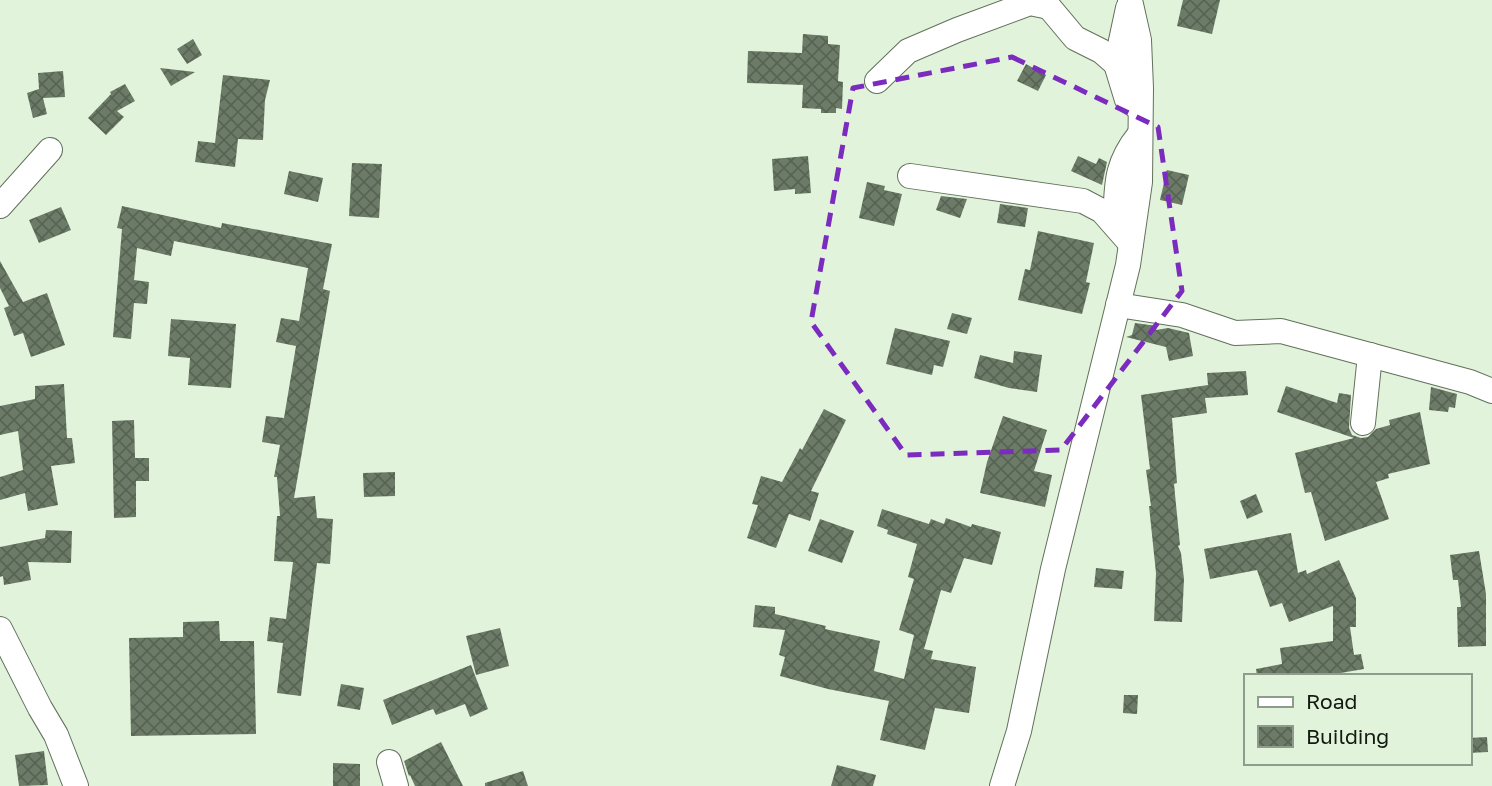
<svg xmlns="http://www.w3.org/2000/svg" width="1492" height="786" font-family="'Golos Text',sans-serif">
  <defs>
    <pattern id="building-cross-hatch" width="8" height="8" patternUnits="userSpaceOnUse" patternTransform="scale(1.75)"><rect width="8" height="8" fill="#6c7b67"/><path d="M0 0l8 8M0 8l8-8" fill="none" stroke="#586453"/></pattern>
  </defs>
  <rect width="100%" height="100%" fill="#e2f3dc"/>
  <g fill="url(#building-cross-hatch)">
    <polygon points="1183,0 1220,0 1212,34 1177,26"/>
    <polygon points="803,34 828,36 828,44 840,45 838,81 843,82 842,109 836,108 836,113 821,113 821,109 802,108 803,85 747,83 748,51 802,53"/>
    <polygon points="193,39 202,55 187,64 177,49"/>
    <polygon points="1026,64 1046,75 1038,91 1017,81"/>
    <polygon points="160,68 195,72 171,86"/>
    <polygon points="63,71 65,97 43,98 47,114 33,118 27,93 39,89 38,73"/>
    <polygon points="223,75 270,80 265,100 263,140 238,139 235,167 195,162 198,141 215,143"/>
    <polygon points="125,84 135,101 117,111 124,117 106,135 88,118 111,94 110,92"/>
    <polygon points="808,156 811,193 795,194 795,189 774,191 772,159"/>
    <polygon points="1078,156 1096,164 1099,158 1107,162 1102,185 1071,171"/>
    <polygon points="352,163 382,164 379,218 349,216"/>
    <polygon points="1167,170 1189,175 1182,205 1160,200"/>
    <polygon points="289,171 323,178 318,202 284,194"/>
    <polygon points="867,182 885,186 884,190 902,194 894,226 859,218"/>
    <polygon points="941,196 967,199 960,218 936,210"/>
    <polygon points="1000,204 1028,208 1025,227 997,223"/>
    <polygon points="122,206 221,228 222,223 332,244 323,289 330,291 294,498 315,496 317,518 333,519 330,564 317,563 301,696 277,693 283,643 267,641 270,617 286,619 293,562 274,561 277,516 280,516 277,477 274,477 280,445 262,442 266,416 284,418 296,346 276,342 281,318 299,321 308,268 174,241 171,256 137,248 134,280 149,282 147,304 134,303 131,339 113,337 122,229 117,228"/>
    <polygon points="61,207 71,230 39,243 29,220"/>
    <polygon points="1038,231 1094,243 1086,282 1090,283 1082,314 1018,300 1025,269 1030,270"/>
    <polygon points="0,261 23,302 47,293 65,345 31,357 23,333 14,336 4,308 9,306 0,288"/>
    <polygon points="952,313 972,318 967,334 947,329"/>
    <polygon points="171,319 236,324 231,388 188,385 190,358 168,356"/>
    <polygon points="1135,323 1157,326 1156,330 1168,328 1189,333 1193,356 1169,361 1166,347 1126,337 1132,335"/>
    <polygon points="895,328 950,341 943,367 934,365 932,375 886,364"/>
    <polygon points="1014,351 1042,355 1037,392 1009,388 974,378 980,355 1013,363"/>
    <polygon points="1246,371 1248,395 1205,398 1207,413 1172,418 1177,483 1174,484 1180,545 1178,546 1181,553 1184,579 1182,622 1154,621 1156,573 1149,506 1151,506 1146,470 1150,469 1141,395 1208,385 1207,373"/>
    <polygon points="64,384 67,438 72,438 75,463 51,466 58,505 28,511 25,493 0,500 0,477 23,470 18,431 0,435 0,406 35,399 35,386"/>
    <polygon points="1286,386 1337,403 1339,393 1351,395 1349,428 1352,435 1361,438 1368,437 1376,429 1390,425 1389,420 1420,412 1430,464 1388,474 1389,478 1376,482 1389,519 1325,541 1311,492 1305,493 1295,453 1354,438 1277,412"/>
    <polygon points="1431,387 1457,394 1455,408 1449,407 1448,412 1429,410"/>
    <polygon points="824,409 846,420 811,491 819,493 810,521 789,514 776,548 747,538 758,505 752,504 761,476 782,482 800,448 802,450"/>
    <polygon points="1003,416 1047,430 1034,471 1052,475 1045,507 980,493 987,462"/>
    <polygon points="134,420 135,458 149,458 149,481 136,481 136,517 114,518 112,421"/>
    <polygon points="395,472 395,496 364,497 363,473"/>
    <polygon points="1256,494 1263,512 1247,519 1240,501"/>
    <polygon points="882,509 929,524 931,519 944,524 946,518 971,527 972,524 1001,532 992,565 964,558 951,593 941,590 924,649 933,651 931,659 976,667 969,713 935,708 925,750 880,740 889,701 828,689 780,676 785,657 779,655 785,630 753,627 755,605 775,607 775,614 826,626 825,629 880,641 874,671 904,679 914,635 899,630 914,579 908,577 917,544 887,534 888,530 877,526"/>
    <polygon points="820,519 854,531 842,563 808,551"/>
    <polygon points="46,530 72,531 71,563 28,562 31,580 4,585 3,576 0,577 0,547 45,538"/>
    <polygon points="1291,533 1298,573 1306,570 1307,574 1339,560 1356,598 1356,627 1350,627 1354,655 1361,654 1364,669 1323,676 1257,676 1256,669 1282,664 1280,648 1333,641 1333,606 1289,622 1282,603 1270,607 1257,570 1210,579 1204,549"/>
    <polygon points="1479,551 1486,594 1486,646 1458,647 1457,607 1461,607 1458,580 1453,580 1450,555"/>
    <polygon points="1096,568 1124,571 1122,589 1094,587"/>
    <polygon points="219,621 220,641 254,641 256,734 131,736 129,638 183,637 183,622"/>
    <polygon points="500,628 509,666 476,675 466,636"/>
    <polygon points="471,665 488,709 470,717 465,704 436,715 433,709 392,725 383,700"/>
    <polygon points="341,684 364,688 360,710 337,706"/>
    <polygon points="1124,695 1138,695 1137,714 1123,713"/>
    <polygon points="1487,737 1488,752 1469,753 1469,738"/>
    <polygon points="441,742 463,786 415,786 410,775 409,776 404,761"/>
    <polygon points="44,751 48,785 19,786 15,755"/>
    <polygon points="333,763 360,764 360,786 333,786"/>
    <polygon points="837,765 876,775 873,786 831,786"/>
    <polygon points="523,771 528,786 485,786 485,783"/>
  </g>
  <g fill="none" stroke-linecap="round" stroke-linejoin="round">
    <defs>
      <g id="minor">
        <polyline points="1128,8 1116,64 1127,100 1139,108"/>
        <polyline points="877,81 908,51 957,30 1030,3 1049,7 1075,38 1101,51 1116,64"/>
        <polyline points="910,176 1083,201 1102,211 1131,244"/>
        <polyline points="0,206 50,150"/>
        <path d="M1115,225C1117,187 1114,166 1139,135"/>
        <polyline points="1118,305 1182,315 1235,333 1281,331 1470,382 1492,391"/>
        <polyline points="1363,423 1370,355"/>
        <polyline points="0,629 40,708 56,735 76,786"/>
        <polyline points="389,762 396,786"/>
        <polyline points="1002,786 1019,731 1053,569 1128,265 1140,182 1141,88 1139,40 1130,0"/>
      </g>
    </defs>
    <use href="#minor" stroke="#62705c" stroke-width="26"/>
    <use href="#minor" stroke="#fff" stroke-width="24"/>
  </g>
  <path fill="none" stroke="#7b2cbf" stroke-width="5" stroke-dasharray="14 9" stroke-linejoin="round" d="M1012,57L1158,127L1182,291L1061,450L906,455L811,322L853,88Z"/>
  <rect x="1244" y="674" width="228" height="91" fill="#e2f3dc" stroke="#909c8b" stroke-width="2"/>
  <rect x="1258" y="697" width="35" height="10" fill="#ffffff" stroke="#909c8b" stroke-width="2"/>
  <text x="1306" y="709" font-size="21" fill="#141a12">Road</text>
  <rect x="1258" y="726" width="35" height="21" fill="url(#building-cross-hatch)" stroke="#909c8b" stroke-width="2"/>
  <text x="1306" y="744" font-size="21" fill="#141a12">Building</text>
</svg>
